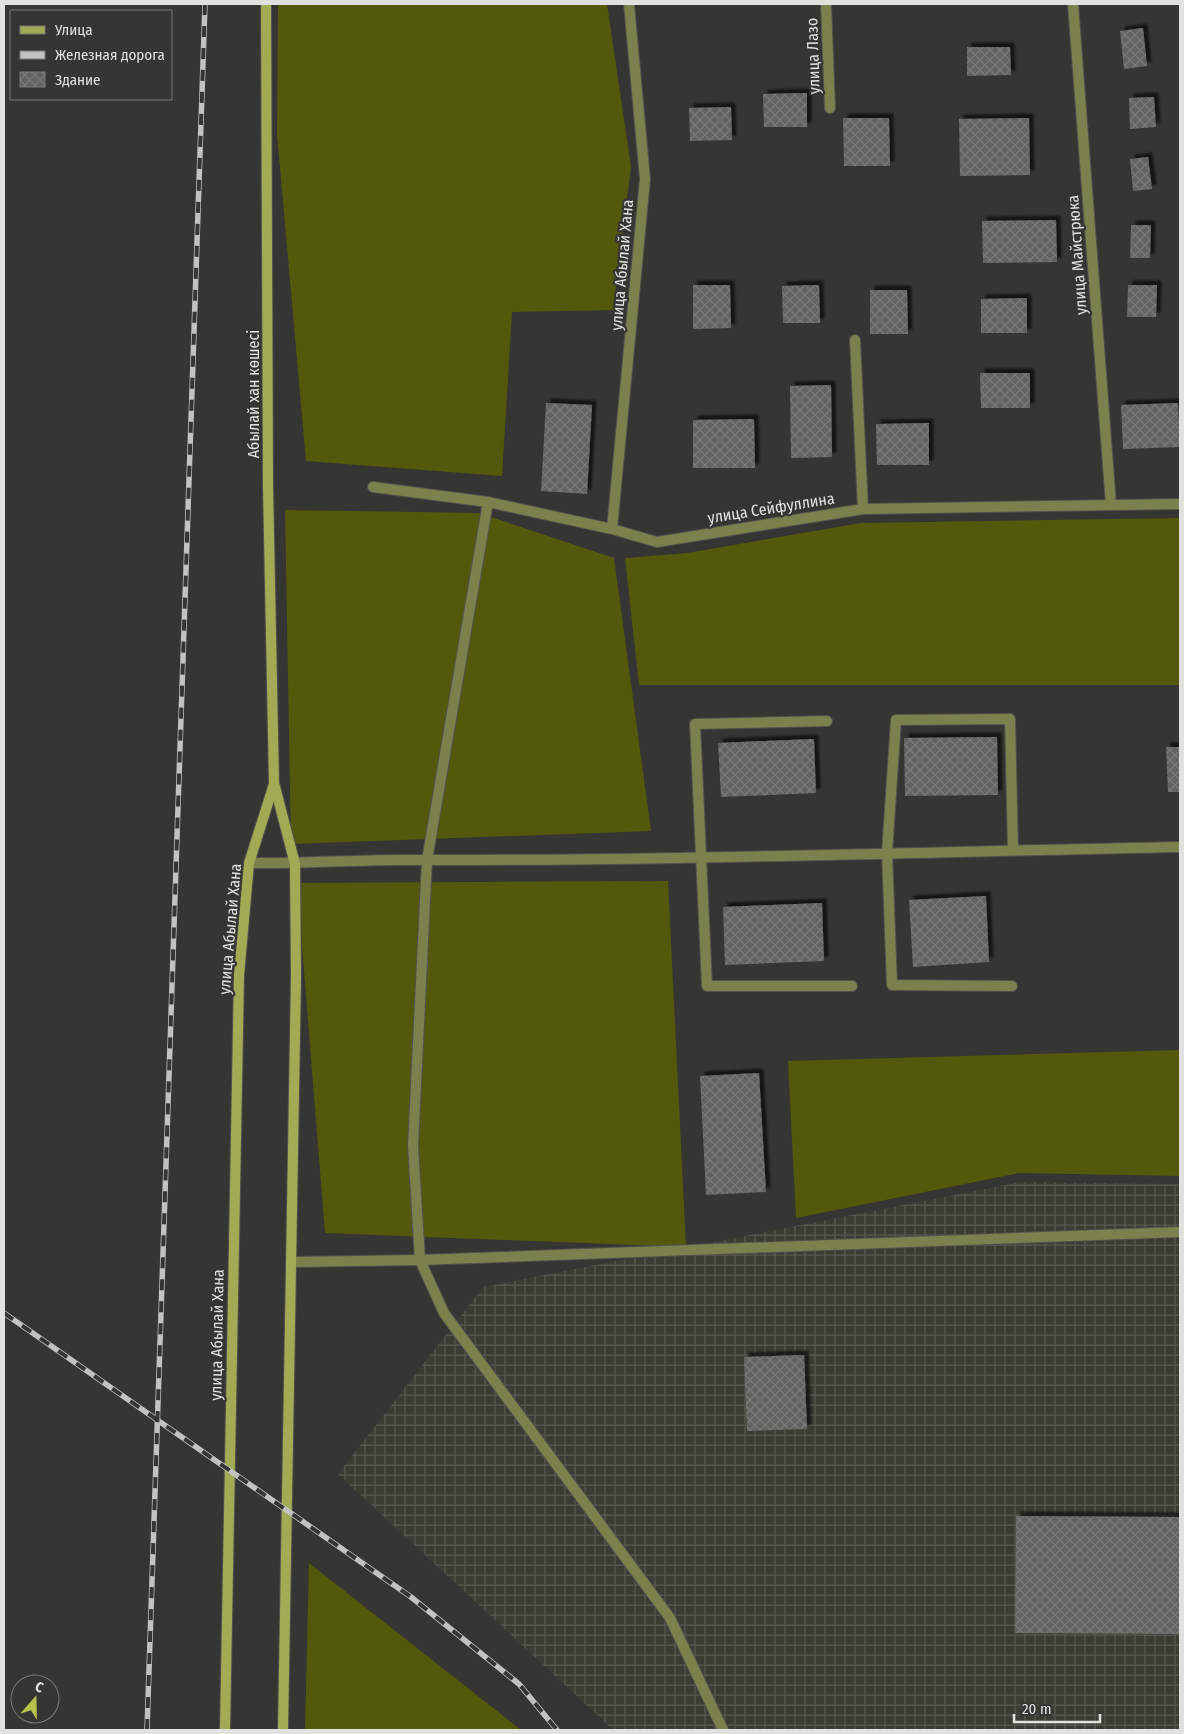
<svg xmlns="http://www.w3.org/2000/svg" width="1184" height="1734" font-family="'Fira Sans Condensed',sans-serif">
  <defs>
    <pattern id="industrial-grid" width="8" height="8" patternUnits="userSpaceOnUse" patternTransform="scale(1.25)"><rect width="8" height="8" fill="#3b3c33"/><path d="M0 4h8M4 0v8" fill="none" stroke="#575850"/></pattern>
    <pattern id="building-cross-hatch" width="8" height="8" patternUnits="userSpaceOnUse" patternTransform="scale(1.25)"><rect width="8" height="8" fill="#636461"/><path d="M0 0l8 8M0 8l8-8" fill="none" stroke="#797a77"/></pattern>
    <filter id="shadow"><feDropShadow dx="4.5" dy="-4.5" stdDeviation="1" flood-color="#0009"/></filter>
  </defs>
  <rect width="100%" height="100%" fill="#353533"/>
  <polygon fill="url(#industrial-grid)" points="1021,1182 1180,1184 1180,1730 613,1730 338,1474 483,1287"/>
  <g fill="#53590a">
    <polygon points="278,4 607,4 631,167 613,310 512,312 502,476 306,461 277,134"/>
    <polygon points="285,510 479,513 614,558 651,831 291,844"/>
    <polygon points="1180,518 1180,685 639,685 625,558 687,553 861,523"/>
    <polygon points="668,881 686,1247 325,1233 297,883"/>
    <polygon points="1180,1050 1180,1176 1019,1173 796,1218 788,1061"/>
    <polygon points="309,1563 521,1730 305,1730"/>
  </g>
  <g fill="url(#building-cross-hatch)" filter="url(#shadow)">
    <polygon points="1143,28 1147,66 1124,69 1120,31"/>
    <polygon points="967,47 1010,47 1011,75 967,76"/>
    <polygon points="807,93 807,127 764,127 763,94"/>
    <polygon points="1154,97 1156,127 1130,129 1129,98"/>
    <polygon points="731,107 732,140 690,141 689,108"/>
    <polygon points="843,118 889,118 890,166 844,166"/>
    <polygon points="1029,118 1030,175 960,176 959,119"/>
    <polygon points="1148,157 1152,189 1133,191 1130,159"/>
    <polygon points="1056,220 1057,262 983,263 982,221"/>
    <polygon points="1131,225 1151,225 1150,258 1130,258"/>
    <polygon points="693,285 730,285 731,328 693,329"/>
    <polygon points="819,285 820,323 783,323 782,286"/>
    <polygon points="1128,285 1157,285 1156,317 1127,317"/>
    <polygon points="870,290 907,290 908,334 870,334"/>
    <polygon points="1027,298 1027,333 981,333 981,299"/>
    <polygon points="980,373 1030,373 1030,408 981,408"/>
    <polygon points="831,385 832,457 791,458 790,386"/>
    <polygon points="546,403 592,405 587,494 541,491"/>
    <polygon points="1178,403 1180,447 1123,449 1121,405"/>
    <polygon points="754,419 755,468 693,468 693,420"/>
    <polygon points="929,423 929,465 877,465 876,424"/>
    <polygon points="997,737 998,795 905,796 904,738"/>
    <polygon points="814,739 816,793 721,797 718,743"/>
    <polygon points="1166,747 1180,747 1180,792 1168,792"/>
    <polygon points="986,896 989,962 913,967 909,900"/>
    <polygon points="822,903 824,961 725,965 723,907"/>
    <polygon points="759,1073 766,1192 706,1195 700,1076"/>
    <polygon points="804,1355 807,1429 747,1431 744,1357"/>
    <polygon points="1016,1516 1180,1517 1180,1634 1015,1633"/>
  </g>
  <g fill="none" stroke-linecap="round" stroke-linejoin="round">
    <defs>
      <g id="service">
        <polyline points="855,340 863,509"/>
        <polyline points="420,1260 413,1146 427,860 488,502"/>
        <polyline points="291,1262 420,1260 1180,1232"/>
      </g>
      <g id="minor">
        <polyline points="826,4 830,108"/>
        <polyline points="1073,4 1111,505"/>
        <polyline points="373,487 488,502 612,529 657,542 863,509 1180,504"/>
        <polyline points="612,529 645,179 629,4"/>
        <polyline points="827,721 695,724 707,986 852,986"/>
        <path d="M249,863C299,864 349,860 399,860C659,861 920,852 1180,847"/>
        <polyline points="1012,986 892,985 887,853 896,720 1010,719 1013,850"/>
        <polyline points="420,1260 444,1313 670,1618 723,1730"/>
      </g>
      <g id="secondary">
        <polyline points="266,4 268,486 274,783 295,864 296,976 283,1730"/>
        <polyline points="225,1730 239,975 249,863 274,784"/>
      </g>
    </defs>
    <use href="#service" stroke="#51514f" stroke-width="12"/>
    <use href="#minor" stroke="#51514f" stroke-width="12"/>
    <use href="#secondary" stroke="#51514f" stroke-width="12"/>
    <use href="#service" stroke="#7a814c" stroke-width="10"/>
    <use href="#minor" stroke="#7a814c" stroke-width="10"/>
    <use href="#secondary" stroke="#a1ab53" stroke-width="10"/>
    <defs>
      <g id="rail">
        <polyline points="4,1313 411,1597 519,1684 557,1730"/>
        <polyline points="147,1730 205,4"/>
      </g>
    </defs>
    <use href="#rail" stroke="#c2c3c1" stroke-width="5.5"/>
    <use href="#rail" stroke="#353533" stroke-width="4" stroke-dasharray="11" stroke-linecap="butt"/>
  </g>
  <g text-anchor="middle" dominant-baseline="central" stroke-width="4.5" stroke-linejoin="round" paint-order="stroke">
    <g font-size="16" fill="#e1e2e0" stroke="#353533">
      <text transform="translate(813 56) rotate(-92)">улица Лазо</text>
      <text transform="translate(1077 255) rotate(-94)">улица Майстрюка</text>
      <text transform="translate(622 265) rotate(-85)">улица Абылай Хана</text>
      <text transform="translate(253 394) rotate(-90)">Абылай хан көшесі</text>
      <text transform="translate(771 508) rotate(-9)">улица Сейфуллина</text>
      <text transform="translate(230 929) rotate(-85)">улица Абылай Хана</text>
      <text transform="translate(217 1335) rotate(-89)">улица Абылай Хана</text>
    </g>
  </g>
  <rect width="1184" height="1734" fill="none" stroke="#e1e2e0" stroke-width="10"/>
  <rect x="10" y="10" width="162" height="90" fill="#353533" stroke="#7a7a78"/>
  <rect x="20" y="26" width="25" height="8" fill="#a1ab53" stroke="#7a7a78"/>
  <text x="55" y="35" font-size="15" fill="#e1e2e0">Улица</text>
  <rect x="20" y="51" width="25" height="8" fill="#c2c3c1" stroke="#7a7a78"/>
  <text x="55" y="60" font-size="15" fill="#e1e2e0">Железная дорога</text>
  <rect x="20" y="72" width="25" height="15" fill="url(#building-cross-hatch)" stroke="#7a7a78"/>
  <text x="55" y="85" font-size="15" fill="#e1e2e0">Здание</text>
  <g transform="translate(35 1699) rotate(20)"><circle r="24" fill="#353533" stroke="#7a7a78"/>
  <path d="M0-4L9 19L0 12L-9 19Z" fill="#b6c149"/>
  <text y="-8" font-size="14" font-weight="bold" text-anchor="middle" fill="#e1e2e0">С</text>
  </g>
  <path d="M1014 1714v8h86v-8" fill="none" stroke="#e1e2e0" stroke-width="2.5"/>
  <text x="1022" y="1714" font-size="15" fill="#e1e2e0" stroke="#353533" stroke-width="4" paint-order="stroke">20 m</text>
</svg>
